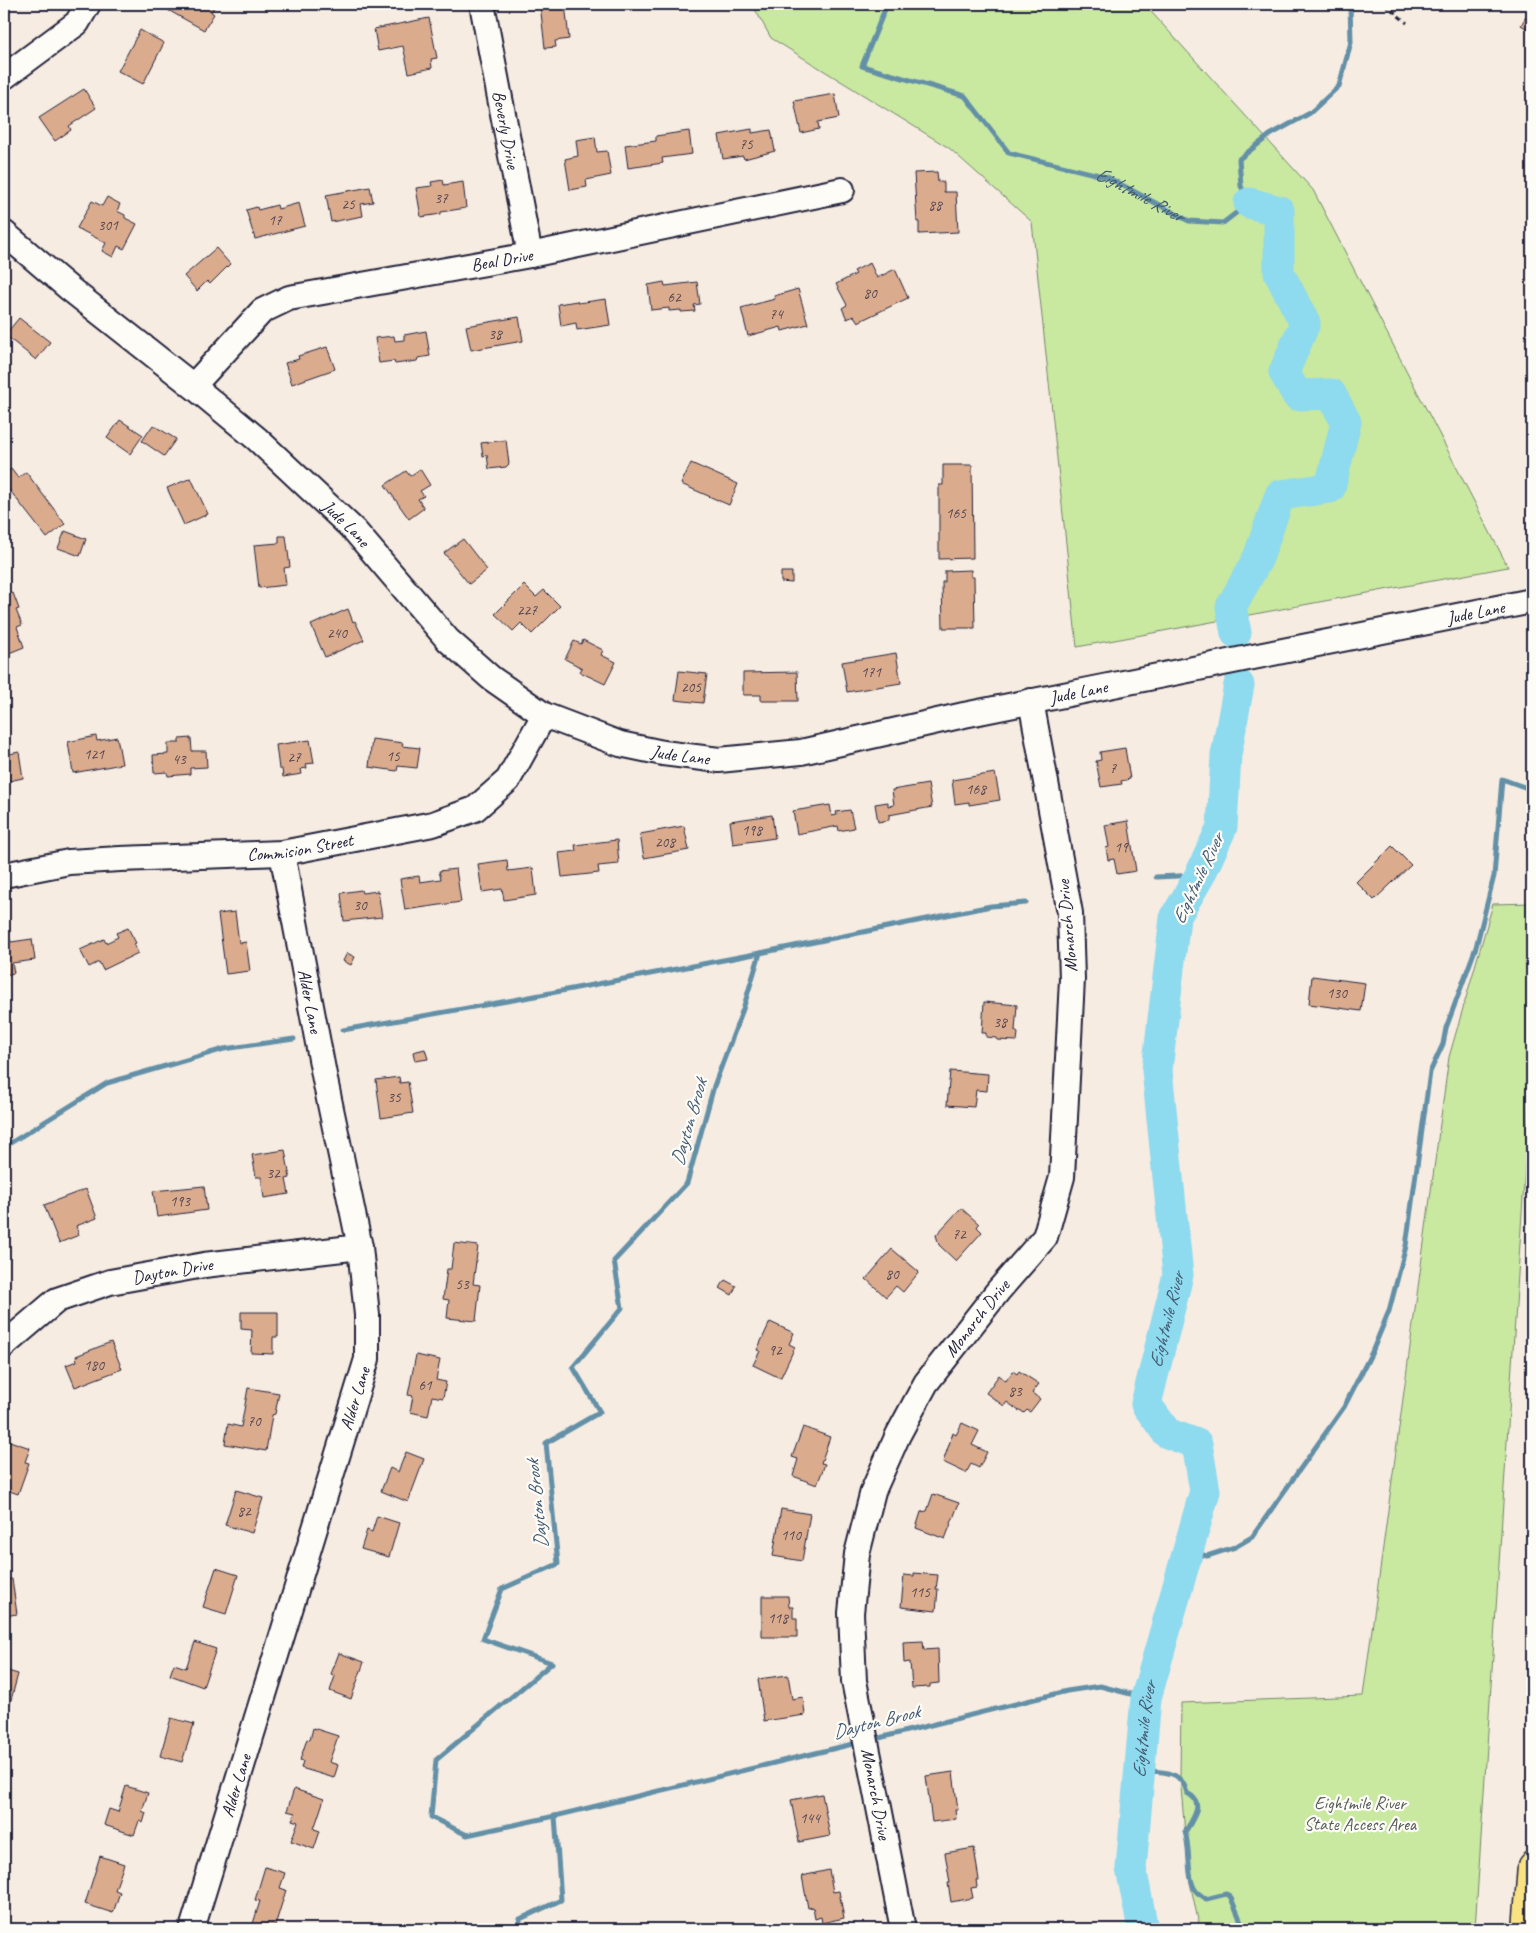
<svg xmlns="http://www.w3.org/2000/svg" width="1536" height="1933" font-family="Caveat,sans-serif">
  <rect width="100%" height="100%" fill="#f6ece2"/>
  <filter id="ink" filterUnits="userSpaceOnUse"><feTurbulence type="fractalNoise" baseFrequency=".02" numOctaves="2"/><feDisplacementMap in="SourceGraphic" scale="10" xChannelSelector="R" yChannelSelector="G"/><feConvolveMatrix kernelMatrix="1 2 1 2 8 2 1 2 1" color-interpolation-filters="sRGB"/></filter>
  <g filter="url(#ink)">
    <g fill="#c9e8a0" stroke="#76856e">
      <polygon points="752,4 1144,4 1313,190 1508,567 1077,647 1032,222 949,148 771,38"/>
      <polygon points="1532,903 1532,1061 1475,1929 1200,1929 1189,1878 1180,1777 1181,1703 1363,1696 1449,1057 1493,904"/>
    </g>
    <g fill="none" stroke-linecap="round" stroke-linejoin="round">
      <g stroke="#6390a7" stroke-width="5">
        <path id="s1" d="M887,4L862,66L965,96L1009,153L1107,177L1189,221L1223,223L1249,203L1241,186L1239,159L1270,135L1310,113L1339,86L1351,42L1350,4"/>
        <polyline points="1156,877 1200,875"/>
        <polyline points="343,1030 519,999 760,953"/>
        <polyline points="4,1147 107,1083 224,1049 294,1039"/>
        <polyline points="1188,1551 1207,1556 1235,1547 1252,1537 1344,1407 1372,1352 1389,1311 1406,1246 1430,1072 1443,1044 1446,1028 1476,947 1494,876 1502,779 1527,788 1532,788"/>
        <polyline points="871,1740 1067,1691 1100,1686 1146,1698"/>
        <path d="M1140,1771C1160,1772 1181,1768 1187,1793C1206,1802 1193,1819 1185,1832C1191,1850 1186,1877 1196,1891C1198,1894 1203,1896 1206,1899L1226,1894L1230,1896L1243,1926H1251L1259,1929"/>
        <polyline points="555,1816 467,1835 431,1817 436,1760 552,1663 483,1639 502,1589 558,1564 546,1443 600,1412 573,1367 622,1308 614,1261 687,1183 714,1086 743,1009 760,953 991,906 1026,903"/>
        <polyline points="517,1929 520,1919 561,1900 555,1816 861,1742"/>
      </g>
      <g stroke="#8edaef" stroke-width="31">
        <polyline points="1236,633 1231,607 1258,558 1280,495 1330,488 1346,422 1331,394 1297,395 1284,372 1305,323 1279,273 1279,211 1249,203"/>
        <path id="s2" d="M1143,1929L1131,1868L1146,1698L1205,1491L1197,1444L1167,1433L1146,1404L1178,1275L1157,1070L1175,918L1200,875L1222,827L1226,755L1239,685"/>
      </g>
    </g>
    <g fill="#dbab8e" stroke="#22223b">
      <polygon points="157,4 216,4 211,12 214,14 204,30"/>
      <polygon points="540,4 565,4 569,39 555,41 556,47 545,48"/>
      <polygon points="1527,15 1532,15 1532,27 1526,28 1521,25"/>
      <polygon points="429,18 437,58 431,59 432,68 409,73 403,46 378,51 374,29"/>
      <polygon points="140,30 164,43 143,84 118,71"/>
      <polygon points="84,89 96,108 69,126 71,130 55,141 39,118"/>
      <polygon points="835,94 839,118 818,122 819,129 801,133 794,101"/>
      <polygon points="752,129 752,133 771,130 775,151 744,159 743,156 723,159 719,135"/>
      <polygon points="689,131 692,154 662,158 663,163 628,168 625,145 656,141 656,136"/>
      <polygon points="595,137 597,152 607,151 611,175 586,180 587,187 570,190 565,159 578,156 576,140"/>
      <polygon points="937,172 938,182 944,182 944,192 956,192 958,232 919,234 919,222 917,222 914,173"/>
      <polygon points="443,180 444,185 463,182 466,208 441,212 441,214 421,217 416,188 432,186 431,182"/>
      <polygon points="370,187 373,202 361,204 363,216 331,222 326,195"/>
      <polygon points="107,197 120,204 117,211 125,215 125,218 137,224 124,249 118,246 113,257 102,251 106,243 77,228 92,201 102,206"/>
      <polygon points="299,203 305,226 255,239 246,210 257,207 258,210 277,205 278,209"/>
      <polygon points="216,248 230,264 210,284 207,281 197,291 184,276"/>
      <polygon points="870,263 877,278 895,269 908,298 858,322 854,316 847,319 842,308 847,305 836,284 856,274 854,271"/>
      <polygon points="664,282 665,286 697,282 700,304 694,305 695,311 681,312 681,310 669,311 669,308 651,310 648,285"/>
      <polygon points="798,289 808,324 782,331 781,327 748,336 741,308 775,299 774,296"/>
      <polygon points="606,299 610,325 577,330 576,323 561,326 558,304 577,301 578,303"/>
      <polygon points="519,317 523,341 471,350 466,326"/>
      <polygon points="19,318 50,342 36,360 5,335"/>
      <polygon points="426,331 430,356 418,358 417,361 395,364 394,361 379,363 375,338 394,336 395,341 404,340 404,335"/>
      <polygon points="327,347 335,369 292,384 285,363 299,359 298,356"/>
      <polygon points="120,420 143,435 130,454 107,438"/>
      <polygon points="153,425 176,439 164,456 142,441"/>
      <polygon points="506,440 509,464 506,467 489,469 487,455 483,456 481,443"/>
      <polygon points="691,463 738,484 729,505 681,484"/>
      <polygon points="943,465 972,465 973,558 939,559 939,485 943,485"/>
      <polygon points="11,469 18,478 26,472 65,524 47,538 4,483 4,474"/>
      <polygon points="420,469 430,485 420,491 424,496 418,499 424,508 409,519 385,485 406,471 410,476"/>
      <polygon points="191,478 208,514 184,525 167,488"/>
      <polygon points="65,531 86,539 80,556 58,548"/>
      <polygon points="279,536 286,536 290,567 284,568 286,585 259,588 254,545 279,543"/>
      <polygon points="463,539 487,570 469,584 444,553"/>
      <polygon points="971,570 971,577 974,577 975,628 943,628 942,582 945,582 945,571"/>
      <polygon points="781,572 792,572 792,583 781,582"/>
      <polygon points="524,585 536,597 544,590 560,606 532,634 521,623 513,631 495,614"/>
      <polygon points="13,593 19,609 16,610 22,625 17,627 24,647 4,655 4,596"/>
      <polygon points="348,609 353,622 355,621 364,640 325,657 311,625"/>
      <polygon points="583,640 603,650 601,655 616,662 605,684 580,672 582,668 565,659 574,641 581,644"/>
      <polygon points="896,653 901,683 847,692 842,662"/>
      <polygon points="679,671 707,674 703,703 675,700"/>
      <polygon points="797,672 798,701 761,701 761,695 743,695 743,673"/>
      <polygon points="96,736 97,741 117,737 122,764 73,773 68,742"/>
      <polygon points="191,738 192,751 206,751 207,767 190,768 190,774 168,776 167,772 154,773 153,755 168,754 168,743 179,743 179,739"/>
      <polygon points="372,739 403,743 402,746 420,748 417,768 398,766 397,771 369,767"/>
      <polygon points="310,740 314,763 306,764 307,768 301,769 302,774 283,777 282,769 279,769 276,745"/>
      <polygon points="1125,748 1130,779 1121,781 1122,784 1101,787 1096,761 1101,760 1100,752"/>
      <polygon points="19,752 23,778 4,782 4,755"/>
      <polygon points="995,773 1000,800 969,805 969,802 955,804 952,780"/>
      <polygon points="928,784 932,807 889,815 889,820 878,822 875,804 888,802 888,806 894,805 892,790"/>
      <polygon points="830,805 832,816 837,815 836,812 850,810 854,828 839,831 838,826 797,834 793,811"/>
      <polygon points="772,815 775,838 733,844 730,821"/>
      <polygon points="1128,821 1136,871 1117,874 1114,859 1108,860 1106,848 1109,847 1105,825"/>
      <polygon points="684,826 689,850 644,858 640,834"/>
      <polygon points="617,840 619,864 598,866 599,873 562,877 559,853 576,851 575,845"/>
      <polygon points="1392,846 1411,865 1374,900 1356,882"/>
      <polygon points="507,860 508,871 533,868 536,895 504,900 502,889 482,892 478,864"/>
      <polygon points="456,869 461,902 405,910 400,879 419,876 420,882 441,879 439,871"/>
      <polygon points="361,890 362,893 378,891 382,917 344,921 341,893"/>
      <polygon points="235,912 239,943 246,942 250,971 226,974 218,914"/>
      <polygon points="128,928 136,943 134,944 138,953 103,970 99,962 89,967 80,950 104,939 106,943 118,937 116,933"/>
      <polygon points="10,939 11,942 32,939 35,960 12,963 14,973 4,975 4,940"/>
      <polygon points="347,953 355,957 351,965 343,961"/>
      <polygon points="1312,976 1365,983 1361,1011 1309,1004"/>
      <polygon points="984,1002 1017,1005 1015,1031 1018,1033 1017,1041 997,1040 996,1038 986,1037 986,1033 982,1033"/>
      <polygon points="425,1049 428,1059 415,1061 413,1052"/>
      <polygon points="950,1071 988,1074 987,1091 976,1090 974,1107 947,1105"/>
      <polygon points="399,1077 400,1083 408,1082 413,1113 381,1118 376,1080"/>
      <polygon points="285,1150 290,1178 286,1179 289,1194 264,1198 261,1177 256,1177 252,1155"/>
      <polygon points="204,1186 207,1210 157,1217 153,1191"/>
      <polygon points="86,1189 97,1218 76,1226 79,1235 59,1243 44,1205"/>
      <polygon points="961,1208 979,1224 977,1227 982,1232 956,1261 939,1245 936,1235"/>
      <polygon points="454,1243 478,1246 473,1284 480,1285 476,1321 447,1318 449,1300 443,1299 447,1269 451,1269"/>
      <polygon points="892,1249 919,1272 903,1292 896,1286 886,1297 866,1279"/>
      <polygon points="725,1280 736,1286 732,1295 720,1288"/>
      <polygon points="241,1312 278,1312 278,1337 273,1337 273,1354 251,1353 252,1330 241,1329"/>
      <polygon points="770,1322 794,1333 789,1344 795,1347 781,1377 778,1377 753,1365 760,1351 757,1350"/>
      <polygon points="111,1342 122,1369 75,1387 66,1365 77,1361 76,1356"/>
      <polygon points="416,1355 440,1360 436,1380 446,1382 443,1398 432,1396 428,1416 410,1412 413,1396 408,1395"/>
      <polygon points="1013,1371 1017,1374 1019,1371 1039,1384 1032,1393 1040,1399 1030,1412 1027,1410 1024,1413 1020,1410 1019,1411 1007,1402 1004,1406 986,1393 999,1375 1006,1381"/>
      <polygon points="248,1388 279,1393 275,1414 272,1415 266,1451 225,1444 228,1424 241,1427"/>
      <polygon points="962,1423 979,1431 972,1445 987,1452 979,1468 971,1464 966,1473 943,1462 953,1433 956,1435"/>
      <polygon points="803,1427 830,1437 821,1463 825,1464 817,1485 793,1476 798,1459 792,1457"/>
      <polygon points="4,1439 30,1448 25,1462 29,1463 18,1494 4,1489"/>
      <polygon points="406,1452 424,1459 408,1502 381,1491 390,1468 398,1472"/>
      <polygon points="236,1490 263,1498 252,1533 225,1525"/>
      <polygon points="933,1494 959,1503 945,1539 916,1528 921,1512 927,1511"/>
      <polygon points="781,1509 810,1514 802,1561 773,1556"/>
      <polygon points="377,1516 399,1523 389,1557 361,1549 367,1530 372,1532"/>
      <polygon points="216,1568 238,1575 226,1614 203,1607"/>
      <polygon points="914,1573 938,1575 936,1589 938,1589 936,1611 901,1607 904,1575 914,1576"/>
      <polygon points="12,1579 17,1614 4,1616 4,1580"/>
      <polygon points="762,1596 788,1596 789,1607 793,1607 793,1618 797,1618 797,1637 762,1637"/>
      <polygon points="923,1641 924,1650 938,1649 939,1683 930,1684 930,1687 912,1688 910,1662 904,1663 903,1642"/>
      <polygon points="195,1642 216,1649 203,1687 170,1675 174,1664 186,1668"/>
      <polygon points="339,1653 364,1662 351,1699 330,1691 335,1676 331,1674"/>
      <polygon points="4,1670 18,1674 4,1726"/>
      <polygon points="788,1675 792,1699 803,1697 805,1715 764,1721 758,1679"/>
      <polygon points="171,1718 194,1724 182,1762 160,1756"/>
      <polygon points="313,1728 338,1736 329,1762 338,1765 334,1778 301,1768 303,1761 300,1760 307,1739 310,1740"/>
      <polygon points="953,1772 958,1810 955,1810 956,1819 932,1822 926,1776"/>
      <polygon points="126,1786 148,1793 142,1811 146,1813 143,1823 139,1821 134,1835 104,1825 109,1809 118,1812"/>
      <polygon points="294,1789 324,1799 314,1829 320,1831 314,1849 291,1841 298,1822 292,1820 295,1813 287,1811"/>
      <polygon points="822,1794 830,1836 799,1842 791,1800"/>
      <polygon points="974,1848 979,1880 976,1880 977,1887 971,1888 973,1898 951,1902 948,1883 950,1883 945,1853"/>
      <polygon points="100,1856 124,1864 115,1890 120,1892 113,1913 85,1904"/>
      <polygon points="265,1867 285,1873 280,1888 286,1890 274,1929 259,1929 252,1927 260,1901 255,1900"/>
      <polygon points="829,1870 833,1892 839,1891 844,1918 822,1923 821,1917 815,1919 813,1907 808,1908 802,1876"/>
    </g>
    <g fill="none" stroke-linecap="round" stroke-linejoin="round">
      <defs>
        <g id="minor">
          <path id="s3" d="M482,4L530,255"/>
          <polyline points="4,77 77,23 88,4"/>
          <path id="s4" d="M4,233L70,289L193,386L257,439L355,531L448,640L491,678L544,715L620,744L663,753L719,760L801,752L964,715L1532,601"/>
          <path id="s5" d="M193,386L262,311L289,298L530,255L842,190"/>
          <path id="s6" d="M4,875L69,862L120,859L282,853L433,824L475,809L508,780L544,715"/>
          <path id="s7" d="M4,1345L57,1300L110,1282L204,1265L360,1247"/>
          <path id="s8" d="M192,1929L367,1359V1315L360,1247L325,1080L282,853"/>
          <path id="s9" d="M903,1929L854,1681L851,1613L857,1554L873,1491L898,1435L926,1383L998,1291L1045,1237L1062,1177L1072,979L1070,913L1031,701"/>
        </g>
        <polyline id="highway" points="1527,1929 1532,1866"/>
      </defs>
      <use href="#minor" stroke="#22223b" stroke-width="28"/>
      <use href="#highway" stroke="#22223b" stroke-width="31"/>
      <polyline stroke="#22223b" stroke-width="3" stroke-dasharray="5 4" stroke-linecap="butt" points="1385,4 1407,23"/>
      <use href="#minor" stroke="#fdfcf7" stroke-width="24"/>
      <use href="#highway" stroke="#f8e281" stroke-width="28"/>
    </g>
  </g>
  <g text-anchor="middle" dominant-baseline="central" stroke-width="4.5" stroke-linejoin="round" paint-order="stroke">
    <g font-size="15" fill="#504450">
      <text x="746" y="144">75</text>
      <text x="441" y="198">37</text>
      <text x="348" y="204">25</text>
      <text x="935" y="205">88</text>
      <text x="275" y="220">17</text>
      <text x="108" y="225">301</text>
      <text x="870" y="293">80</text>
      <text x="674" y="297">62</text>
      <text x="776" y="314">74</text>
      <text x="495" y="334">38</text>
      <text x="956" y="513">165</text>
      <text x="527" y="610">227</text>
      <text x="337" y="633">240</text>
      <text x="871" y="672">171</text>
      <text x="691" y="687">205</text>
      <text x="94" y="754">121</text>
      <text x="393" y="756">15</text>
      <text x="294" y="757">27</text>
      <text x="179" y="759">43</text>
      <text x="1113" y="768">7</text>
      <text x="976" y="789">168</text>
      <text x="752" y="830">198</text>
      <text x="665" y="842">208</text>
      <text x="1121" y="847">19</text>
      <text x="360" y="905">30</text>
      <text x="1337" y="993">130</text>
      <text x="1000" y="1022">38</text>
      <text x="394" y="1097">35</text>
      <text x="273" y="1173">32</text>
      <text x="180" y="1201">193</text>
      <text x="959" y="1234">72</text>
      <text x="892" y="1274">80</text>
      <text x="462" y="1284">53</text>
      <text x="775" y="1350">92</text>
      <text x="94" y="1365">180</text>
      <text x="425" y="1385">61</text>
      <text x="1015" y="1391">83</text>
      <text x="254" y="1421">70</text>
      <text x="244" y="1511">82</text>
      <text x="791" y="1535">110</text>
      <text x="920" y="1592">115</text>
      <text x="778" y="1618">118</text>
      <text x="810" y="1818">144</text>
    </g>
    <g font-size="18" fill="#22223b" stroke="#fdfcf7">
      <text stroke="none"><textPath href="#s3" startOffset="128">Beverly Drive</textPath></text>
      <text stroke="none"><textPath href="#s5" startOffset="348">Beal Drive</textPath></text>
      <text stroke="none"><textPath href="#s4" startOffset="449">Jude Lane</textPath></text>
      <text stroke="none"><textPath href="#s4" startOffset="1679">Jude Lane</textPath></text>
      <text stroke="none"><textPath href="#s4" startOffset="1274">Jude Lane</textPath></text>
      <text stroke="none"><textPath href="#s4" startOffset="869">Jude Lane</textPath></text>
      <text stroke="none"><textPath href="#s6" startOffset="298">Commision Street</textPath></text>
      <text transform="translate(1067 926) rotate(-95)">Monarch Drive</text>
      <text transform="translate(310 1001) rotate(79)">Alder Lane</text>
      <text stroke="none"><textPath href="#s7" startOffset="189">Dayton Drive</textPath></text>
      <text stroke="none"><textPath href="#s9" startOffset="648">Monarch Drive</textPath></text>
      <text stroke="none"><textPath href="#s8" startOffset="555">Alder Lane</textPath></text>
      <text stroke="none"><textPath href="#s8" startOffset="150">Alder Lane</textPath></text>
      <text transform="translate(876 1794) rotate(79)">Monarch Drive</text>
    </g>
    <g font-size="18" fill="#545d59" stroke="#fdfcf7">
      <text x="1360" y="1803">Eightmile River<tspan x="1360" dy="21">State Access Area</tspan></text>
    </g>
    <g font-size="19" font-style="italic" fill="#425971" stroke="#fdfcf7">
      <text stroke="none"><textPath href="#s1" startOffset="384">Eightmile River</textPath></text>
      <text transform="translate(1198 879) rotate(-65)">Eightmile River</text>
      <text transform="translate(689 1122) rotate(-74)">Dayton Brook</text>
      <text stroke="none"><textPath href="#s2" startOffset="650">Eightmile River</textPath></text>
      <text transform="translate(537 1504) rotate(-96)">Dayton Brook</text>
      <text transform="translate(876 1722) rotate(-14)">Dayton Brook</text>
      <text stroke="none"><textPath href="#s2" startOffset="201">Eightmile River</textPath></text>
    </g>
  </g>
  <rect width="1536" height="1933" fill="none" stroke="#fdfcf7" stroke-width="20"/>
  <rect x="10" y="10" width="1516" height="1913" fill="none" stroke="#22223b" stroke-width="2" filter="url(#ink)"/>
</svg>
